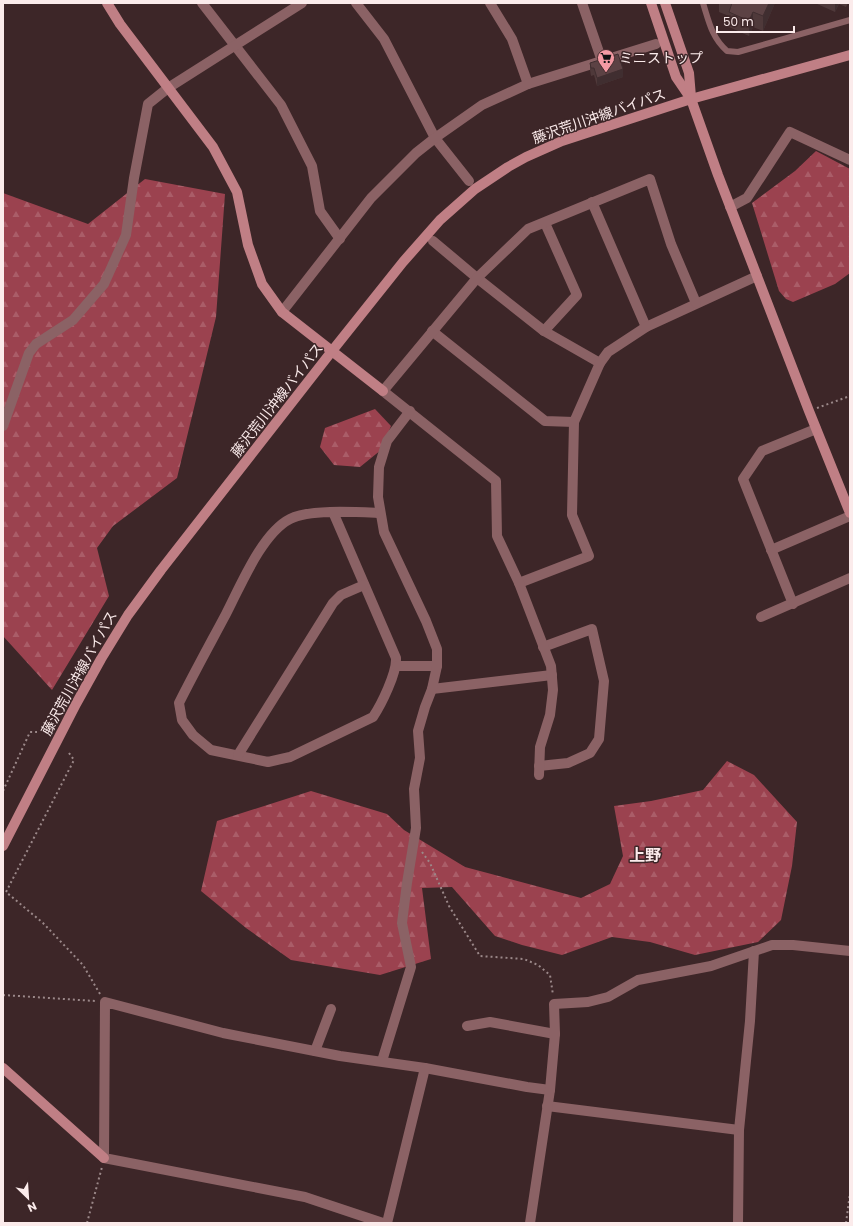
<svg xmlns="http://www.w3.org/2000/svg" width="853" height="1226" font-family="Poppins,'Noto Sans JP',sans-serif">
  <defs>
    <pattern id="forest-firs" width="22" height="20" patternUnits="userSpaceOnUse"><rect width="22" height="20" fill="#9b424f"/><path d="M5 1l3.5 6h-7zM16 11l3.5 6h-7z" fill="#aa5d68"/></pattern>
  </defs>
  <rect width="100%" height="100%" fill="#3d2628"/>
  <g fill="url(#forest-firs)">
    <polygon points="816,151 850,169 850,273 835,284 793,302 786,299 779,291 752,203 795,171"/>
    <polygon points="145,179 225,194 216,317 177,478 113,526 97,548 109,596 52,690 3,636 3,193 88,224"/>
    <polygon points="375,409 391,426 381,450 360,467 334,465 320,447 325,428"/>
    <polygon points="727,761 754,775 797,822 792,866 781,920 758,942 695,955 650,942 612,937 562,955 522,945 495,936 452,887 422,888 431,959 380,975 291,960 246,928 201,891 217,821 311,791 387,814 404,830 465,867 581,898 610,884 623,856 614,806 651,801 703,790"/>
  </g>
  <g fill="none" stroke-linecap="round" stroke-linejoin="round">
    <g stroke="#9b8889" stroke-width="2" stroke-dasharray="2 3" stroke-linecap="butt">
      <polyline points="817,408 850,396"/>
      <polyline points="69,753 74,760 6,892 43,923 83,965 100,994"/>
      <polyline points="3,791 30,732 37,732"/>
      <polyline points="422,852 430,863 449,906 480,956 524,959 538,965 550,975 553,995"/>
      <polyline points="3,995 95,1001"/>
      <polyline points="87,1223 102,1167"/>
      <polyline points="846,1223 850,1193"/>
    </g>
    <path stroke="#8b6265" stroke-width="6" d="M703,3C709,22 712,38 727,51L738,52L850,20"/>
    <g stroke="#8b6265" stroke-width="10">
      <polyline points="202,3 281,105 312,166 320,211 340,239"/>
      <polyline points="356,3 384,39 435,138 469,181"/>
      <polyline points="490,3 512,39 528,84"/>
      <polyline points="582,3 602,61"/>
      <polyline points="592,202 646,327"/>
      <polyline points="730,207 747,198 790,132 850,160"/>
      <polyline points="433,241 477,278 544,331 600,363"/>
      <polyline points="282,312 371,198 416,153 435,138 482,105 528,84 656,44"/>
      <polyline points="432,331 545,421 574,422"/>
      <polyline points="544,331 577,295 545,223"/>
      <polyline points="3,426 29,353 36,344 73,320 104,284 126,235 134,178 148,104 168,88 302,3"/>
      <path d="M333,512L396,658C397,673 381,705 373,717L290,757L268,762L211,750L193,735L182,720L179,703C194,673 210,644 226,614C240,587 262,533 290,519C309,509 357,512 380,513"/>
      <polyline points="771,550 850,516"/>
      <polyline points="519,583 589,556 572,515 574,422 600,363 608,352 646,327 757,276"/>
      <polyline points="793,604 743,479 762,451 816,429"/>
      <polyline points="761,617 850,578"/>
      <polyline points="397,666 437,666"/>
      <polyline points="432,689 552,675"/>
      <polyline points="238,755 333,603 341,595 364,585"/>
      <polyline points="539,766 568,763 590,753 599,739 604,681 592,629 543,647"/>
      <polyline points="539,775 540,747 550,715 553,690 551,666 519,583 497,536 496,481 383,391 477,278 528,229 650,179 671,244 696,303"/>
      <polyline points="467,1026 490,1022 555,1034"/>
      <polyline points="315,1051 331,1009"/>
      <polyline points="382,1061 411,967 402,923 407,883 416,828 414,789 420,758 418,731 425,707 432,689 437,666 437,649 426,621 384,532 378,497 379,467 387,441 410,411"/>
      <polyline points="547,1106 739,1130"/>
      <polyline points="383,1223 305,1197 104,1158 105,1002 223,1033 340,1056 425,1068 527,1087 550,1090"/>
      <polyline points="387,1223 425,1068"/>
      <polyline points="530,1223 550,1090 555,1034 554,1004 588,1002 608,997 638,980 711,966 772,945 793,945 850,951"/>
      <polyline points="738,1223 739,1130 750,1021 754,951"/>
    </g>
    <g stroke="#c07f85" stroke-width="10">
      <polyline points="107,3 120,24 213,147 237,192 248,245 262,284 282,312 383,391"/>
      <polyline points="651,3 676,77 691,99 718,175 809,411 850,513"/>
      <polyline points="665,3 689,73 691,97"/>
      <polyline points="3,846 76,704 101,659 128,615 161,570 332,351 403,262 440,220 475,189 508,167 526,157 562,141 691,99 850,55"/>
      <polyline points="3,1068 104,1158"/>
    </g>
  </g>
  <g fill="#4f393a">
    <polygon points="719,3 775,3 763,31 753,27 749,36 729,27 729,16 719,12"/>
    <polygon points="815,3 848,3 846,7 839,4 835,12"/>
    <polygon points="590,63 623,77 597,86 594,75 591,76 590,70"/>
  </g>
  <g fill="#402e30">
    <polygon points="769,3 775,3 763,31 763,16"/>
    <polygon points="835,3 839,3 835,12"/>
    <polygon points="753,12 753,27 749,36 749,21"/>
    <polygon points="623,69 623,77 597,86 597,78"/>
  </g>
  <g fill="#5c4244" stroke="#402e30">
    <polygon points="732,3 769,3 763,16 753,12 749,21 729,12"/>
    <polygon points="618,54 623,69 597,78 594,68 591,68 590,63"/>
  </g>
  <defs>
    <symbol id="supermarket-pin" viewBox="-11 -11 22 30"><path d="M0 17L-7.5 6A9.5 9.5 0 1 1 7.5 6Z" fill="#f49aa3" stroke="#3d2628"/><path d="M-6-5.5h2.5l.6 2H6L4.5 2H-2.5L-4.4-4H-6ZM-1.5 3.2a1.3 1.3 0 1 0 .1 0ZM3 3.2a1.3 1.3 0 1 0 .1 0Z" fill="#111"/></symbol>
  </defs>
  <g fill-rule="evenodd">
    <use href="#supermarket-pin" x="596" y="48" width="20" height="27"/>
  </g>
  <g text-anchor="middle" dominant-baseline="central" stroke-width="3" stroke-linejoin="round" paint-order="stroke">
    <g font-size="14" fill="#fbebeb" stroke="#3d2628" text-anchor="start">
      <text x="619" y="58">ミニストップ</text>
    </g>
    <g font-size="14" fill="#fbebeb" stroke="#3d2628">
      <text transform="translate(599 116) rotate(-19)">藤沢荒川沖線バイパス</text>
      <text transform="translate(277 400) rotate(-52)">藤沢荒川沖線バイパス</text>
      <text transform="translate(79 673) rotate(-61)">藤沢荒川沖線バイパス</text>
    </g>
    <g font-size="16" font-weight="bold" fill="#fbebeb" stroke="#3d2628">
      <text x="645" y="855">上野</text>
    </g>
  </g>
  <rect width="853" height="1226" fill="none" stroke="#fbebeb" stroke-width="8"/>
  <g transform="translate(28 1198) rotate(155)" stroke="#3d2628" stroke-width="3" paint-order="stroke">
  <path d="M0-3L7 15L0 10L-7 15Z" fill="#fbebeb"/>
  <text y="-6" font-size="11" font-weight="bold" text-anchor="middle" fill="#fbebeb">N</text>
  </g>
  <path d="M717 26v6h77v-6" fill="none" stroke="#fbebeb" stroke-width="2"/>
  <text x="723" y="26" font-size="12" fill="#fbebeb" stroke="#3d2628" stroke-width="3" paint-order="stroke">50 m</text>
</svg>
